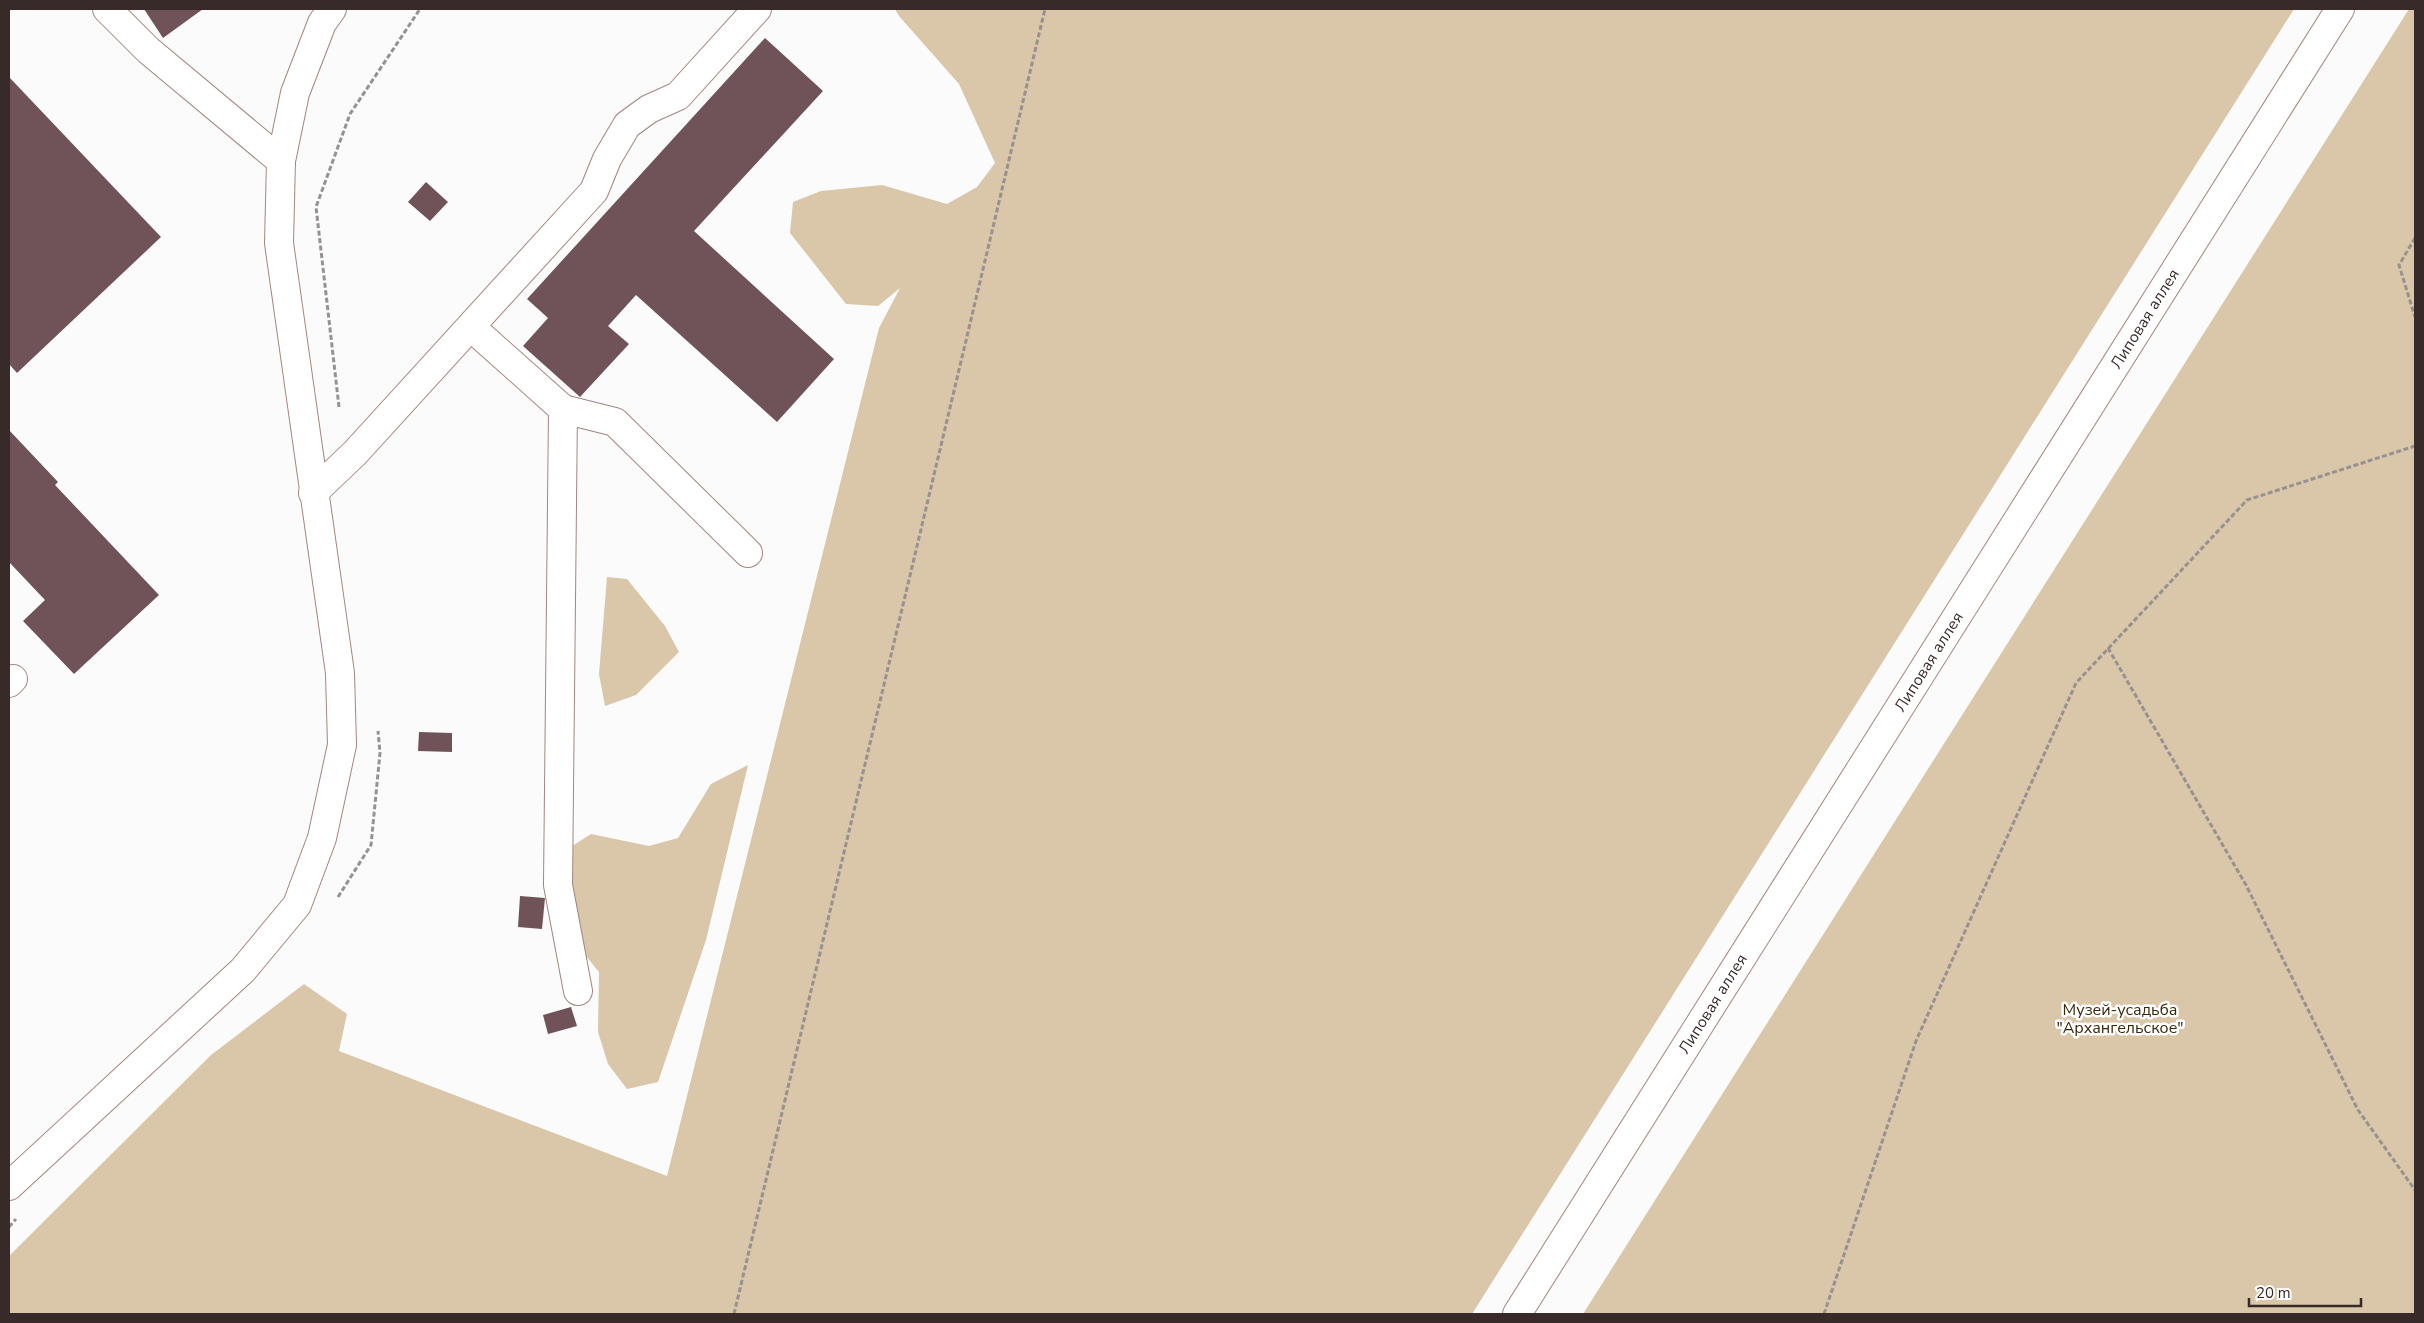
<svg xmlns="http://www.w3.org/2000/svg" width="2424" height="1323" font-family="'Nunito Sans',sans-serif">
  <rect width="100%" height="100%" fill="#fbfbfb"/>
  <g fill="#dac6a8">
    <polygon points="895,9 2294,9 1472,1314 9,1314 9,1256 211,1055 304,984 347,1014 339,1051 667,1176 879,328 900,288 878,306 846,304 790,233 793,202 821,191 882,185 947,204 977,187 995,163 959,84 899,16"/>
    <polygon points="2409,9 2415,9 2415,1314 1583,1314"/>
    <polygon points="607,577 627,579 665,626 679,652 636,695 605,706 599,674"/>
    <polygon points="748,765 706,940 658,1082 627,1089 608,1064 598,1032 599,972 577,945 566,850 591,834 649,846 678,838 711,784"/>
  </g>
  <g fill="#6f5358">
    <polygon points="144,9 203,9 163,38"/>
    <polygon points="765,38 823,91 694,231 834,359 777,422 636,295 608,326 629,344 580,397 523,346 548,318 527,299"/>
    <polygon points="9,77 161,237 17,373 9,364"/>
    <polygon points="426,182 448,202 430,221 408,202"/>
    <polygon points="9,430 58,482 55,485 159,595 74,674 23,621 45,600 9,562"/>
    <polygon points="419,732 452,733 452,752 418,751"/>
    <polygon points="520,896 545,898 542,929 518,927"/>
    <polygon points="571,1007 577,1026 548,1034 543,1015"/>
  </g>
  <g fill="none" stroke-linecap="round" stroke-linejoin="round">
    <defs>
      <g id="minor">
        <polyline points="107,9 148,50 281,161"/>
        <polyline points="471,327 563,409 558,885 578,991"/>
        <polyline points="563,409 615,422 748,553"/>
        <polyline points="313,493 355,453 594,191 607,159 627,125 649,109 678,96 757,9"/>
        <polyline points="9,683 13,679"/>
        <polyline points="9,1186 243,970 297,905 322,838 342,745 340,673 279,243 281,161 295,93 322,23 332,9"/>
        <polyline points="1517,1314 2340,9"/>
      </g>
    </defs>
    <use href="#minor" stroke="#a3857f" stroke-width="30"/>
    <g stroke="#979190" stroke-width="3" stroke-dasharray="5 2.5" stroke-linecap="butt">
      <polyline points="2415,238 2399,265 2415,317"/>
      <polyline points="339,407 316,207 350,114 420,9"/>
      <polyline points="2108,648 2246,885 2358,1110 2415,1190"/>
      <polyline points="338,897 371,845 380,753 378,731"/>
      <polyline points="9,1227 16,1219"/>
      <polyline points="734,1314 1045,9"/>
      <polyline points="1824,1314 1916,1041 2076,683 2247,500 2415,446"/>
    </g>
    <use href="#minor" stroke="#fff" stroke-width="28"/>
  </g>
  <g text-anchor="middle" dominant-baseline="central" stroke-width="5" stroke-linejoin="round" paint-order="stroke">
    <g font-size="16" fill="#372a28" stroke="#fff">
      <text transform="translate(2145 319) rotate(-58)">Липовая аллея</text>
      <text transform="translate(1929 662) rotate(-58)">Липовая аллея</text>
      <text transform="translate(1713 1004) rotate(-58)">Липовая аллея</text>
    </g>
    <g font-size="16" fill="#39280c" stroke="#fff">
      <text x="2120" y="1010">Музей-усадьба<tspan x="2120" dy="18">"Архангельское"</tspan></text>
    </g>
  </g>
  <rect width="2424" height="1323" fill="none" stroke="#372a28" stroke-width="20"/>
  <path d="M2249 1298v8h112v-8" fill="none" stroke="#372a28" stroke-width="2.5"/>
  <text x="2256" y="1298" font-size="15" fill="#372a28" stroke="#ffffff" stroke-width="4" paint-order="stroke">20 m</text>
</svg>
